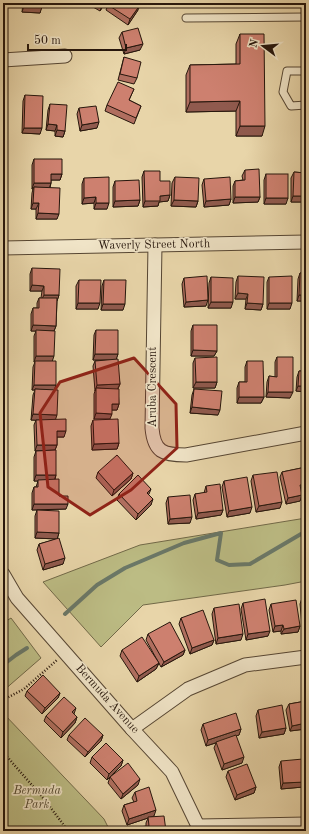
<svg xmlns="http://www.w3.org/2000/svg" width="309" height="834" font-family="'Old Standard TT',serif">
  <rect width="100%" height="100%" fill="#e8d5a9"/>
  <filter id="stains"><feTurbulence type="fractalNoise" baseFrequency=".005" numOctaves="4"/><feColorMatrix values="0 0 0 0 .2 0 0 0 0 .09 0 0 0 0 .02 0 0 0 .5 -.17"/></filter>
  <radialGradient id="worn" r=".72"><stop offset=".6" stop-color="#630" stop-opacity="0"/><stop offset="1" stop-color="#630" stop-opacity=".3"/></radialGradient>
  <g fill="#bcbc84" stroke="#716948">
    <polygon points="306,518 306,581 285,585 143,605 101,647 43,582 140,545"/>
    <polygon points="11,618 41,658 3,691 3,623"/>
    <polygon points="3,713 104,819 110,831 3,831"/>
  </g>
  <g fill="none" stroke-linecap="round" stroke-linejoin="round">
    <g stroke="#6a7868" stroke-width="4">
      <polyline points="65,614 97,585 125,568 184,543 221,533 217,560 229,565 250,564 301,534 306,532"/>
      <polyline points="3,665 16,655 27,648"/>
    </g>
    <defs>
      <g id="lane">
        <polyline points="186,18 306,17"/>
        <polyline points="306,71 287,71 283,92 291,106 306,105"/>
      </g>
      <g id="street">
        <polyline points="3,60 65,56"/>
        <path d="M155,245L152,428C154,452 163,455 186,455L306,433"/>
        <polyline points="3,248 306,242"/>
        <polyline points="3,574 17,598 132,729 172,772 198,826 199,831"/>
        <polyline points="132,729 188,689 245,665 306,657"/>
        <polyline points="198,826 306,824"/>
      </g>
    </defs>
    <use href="#lane" stroke="#564633" stroke-width="9"/>
    <use href="#street" stroke="#564633" stroke-width="15"/>
    <g stroke="#26160c" stroke-width="2.5" stroke-dasharray="1 2" stroke-linecap="butt">
      <polyline points="3,700 24,689 57,660"/>
      <polyline points="3,752 44,799 63,824 67,831"/>
    </g>
    <use href="#lane" stroke="#f0e4c7" stroke-width="7"/>
    <use href="#street" stroke="#f0e4c7" stroke-width="13"/>
  </g>
  <g fill="#b06e5f" stroke="#26160c">
    <polygon points="23,3 42,3 40,13 22,12"/>
    <polygon points="86,3 105,3 100,11"/>
    <polygon points="108,5 138,10 128,25 106,10"/>
    <polygon points="122,32 140,50 124,54 119,38"/>
    <polygon points="240,34 262,136 236,136 236,111 186,112 186,75 190,65 236,64 236,44"/>
    <polygon points="124,57 137,78 134,84 118,80"/>
    <polygon points="134,89 129,100 141,106 134,124 105,111 107,105"/>
    <polygon points="25,95 40,134 22,133 23,101"/>
    <polygon points="50,104 65,131 63,137 55,136 55,131 46,130 48,110"/>
    <polygon points="79,108 97,128 80,131 77,114"/>
    <polygon points="34,159 62,174 60,180 51,180 51,183 50,188 57,219 36,219 36,209 31,209 32,193 33,189 32,189 32,165"/>
    <polygon points="306,169 306,202 291,202 291,178 294,172 305,173"/>
    <polygon points="245,170 260,197 258,202 233,203 233,186 235,181 243,180 242,176"/>
    <polygon points="144,171 160,181 170,195 168,201 159,202 158,206 143,207 142,177"/>
    <polygon points="266,174 286,204 264,204 264,180"/>
    <polygon points="175,177 198,201 196,207 171,206 172,183"/>
    <polygon points="84,178 107,209 94,209 94,203 82,204 82,184"/>
    <polygon points="204,179 231,199 229,205 204,207 202,185"/>
    <polygon points="115,181 140,200 138,206 113,207 113,187"/>
    <polygon points="32,268 59,295 57,301 56,326 54,331 52,361 55,420 64,437 57,437 57,445 55,450 35,451 34,425 36,420 31,420 33,395 35,390 32,390 33,367 35,362 34,362 34,336 36,331 31,331 31,314 33,308 37,308 37,303 39,298 41,298 42,291 30,291 30,274"/>
    <polygon points="300,273 306,273 306,301 297,301 298,279"/>
    <polygon points="238,276 263,304 261,310 245,309 246,299 235,299 236,282"/>
    <polygon points="211,277 231,308 208,308 209,283"/>
    <polygon points="269,277 290,309 267,309 267,282"/>
    <polygon points="184,278 206,306 184,307 182,284"/>
    <polygon points="79,280 98,309 76,309 76,286"/>
    <polygon points="104,280 123,310 101,310 102,286"/>
    <polygon points="193,325 217,351 214,356 191,356 191,331"/>
    <polygon points="96,330 118,354 116,359 120,384 118,389 119,404 117,410 112,410 94,419 94,394 95,391 93,366 95,361 105,360 93,360 94,335"/>
    <polygon points="306,355 306,392 296,391 297,377 299,371 305,371"/>
    <polygon points="277,357 290,398 266,397 267,382 269,376 275,377 275,362"/>
    <polygon points="195,358 217,382 215,388 193,388 193,363"/>
    <polygon points="247,361 264,397 261,403 237,403 237,388 239,382 245,382 245,367"/>
    <polygon points="194,389 218,415 190,413 192,395"/>
    <polygon points="93,420 119,443 117,449 92,450 91,426"/>
    <polygon points="36,451 56,475 55,480 59,496 66,509 32,510 32,493 34,487 36,487 38,481 34,481 34,457"/>
    <polygon points="306,467 306,489 301,490 300,501 286,504 280,477 282,472"/>
    <polygon points="98,472 133,473 131,479 112,496 96,478"/>
    <polygon points="253,475 280,508 256,512 251,481"/>
    <polygon points="224,481 250,513 227,517 222,487"/>
    <polygon points="206,486 223,510 221,515 196,519 193,500 195,494 204,493"/>
    <polygon points="119,494 149,495 151,505 136,520 117,500"/>
    <polygon points="168,497 190,523 168,524 166,503"/>
    <polygon points="37,510 59,533 57,539 63,564 43,570 37,550 39,544 57,539 35,538 35,516"/>
    <polygon points="302,598 306,624 302,625 300,604"/>
    <polygon points="243,603 268,636 246,640 241,609"/>
    <polygon points="271,604 300,626 298,632 281,634 281,631 273,632 269,610"/>
    <polygon points="214,608 241,640 216,644 212,614"/>
    <polygon points="181,618 214,640 212,645 190,654 179,624"/>
    <polygon points="148,634 185,650 183,655 161,667 146,640"/>
    <polygon points="122,650 159,663 156,669 137,682 120,656"/>
    <polygon points="27,691 60,693 58,698 42,714 25,696"/>
    <polygon points="306,701 306,729 290,731 286,710 289,704"/>
    <polygon points="258,710 286,728 284,734 259,738 256,716"/>
    <polygon points="46,716 77,717 75,723 61,738 44,721"/>
    <polygon points="203,724 241,729 239,735 236,736 242,763 222,770 214,748 216,743 206,746 201,730"/>
    <polygon points="69,735 103,735 101,741 85,757 67,740"/>
    <polygon points="92,757 123,760 121,766 107,780 90,763"/>
    <polygon points="281,761 303,787 281,789 279,767"/>
    <polygon points="228,771 256,787 254,793 235,800 226,777"/>
    <polygon points="110,777 138,785 121,799 108,783"/>
    <polygon points="135,792 154,816 149,817 166,831 133,831 134,828 146,826 146,823 148,818 127,825 122,811 124,805 134,802 132,798"/>
  </g>
  <g fill="#905a4e" stroke="#26160c">
    <polygon points="103,3 105,3 100,11 102,5"/>
    <polygon points="140,5 138,10 128,25 130,19"/>
    <polygon points="24,6 42,7 40,13 22,12"/>
    <polygon points="143,44 140,50 124,54 126,48"/>
    <polygon points="240,101 236,111 186,112 190,102"/>
    <polygon points="99,122 97,128 80,131 82,125"/>
    <polygon points="48,124 57,125 55,131 46,130"/>
    <polygon points="240,126 265,126 262,136 236,136"/>
    <polygon points="24,128 42,128 40,134 22,133"/>
    <polygon points="57,130 65,131 63,137 55,136"/>
    <polygon points="51,174 62,174 60,180 49,180"/>
    <polygon points="34,183 51,183 49,189 34,187 33,189 32,189"/>
    <polygon points="170,195 168,201 159,202 158,206 143,207 145,201 160,196"/>
    <polygon points="293,196 306,196 306,202 291,202"/>
    <polygon points="96,197 94,203 82,204 84,198"/>
    <polygon points="235,197 260,197 258,202 233,203"/>
    <polygon points="266,198 288,198 286,204 264,204"/>
    <polygon points="231,199 229,205 204,207 206,201"/>
    <polygon points="140,200 138,206 113,207 115,201"/>
    <polygon points="174,200 198,201 196,207 171,206"/>
    <polygon points="33,203 39,203 36,209 31,209"/>
    <polygon points="96,203 109,203 107,209 94,209"/>
    <polygon points="38,213 59,214 57,219 36,219"/>
    <polygon points="32,285 44,286 42,291 30,291"/>
    <polygon points="238,293 248,294 246,299 235,299"/>
    <polygon points="44,295 59,295 57,301 41,301"/>
    <polygon points="299,295 306,295 306,301 297,301"/>
    <polygon points="208,300 206,306 184,307 186,302"/>
    <polygon points="211,302 233,302 231,308 208,308"/>
    <polygon points="78,303 100,303 98,309 76,309"/>
    <polygon points="247,303 263,304 261,310 245,309"/>
    <polygon points="269,303 292,303 290,309 267,309"/>
    <polygon points="103,304 125,304 123,310 101,310"/>
    <polygon points="33,325 56,326 54,331 31,331"/>
    <polygon points="193,350 217,351 214,356 191,356"/>
    <polygon points="95,354 118,354 116,360 93,360"/>
    <polygon points="36,356 54,356 52,362 34,362"/>
    <polygon points="196,382 217,382 215,388 193,388"/>
    <polygon points="120,384 117,390 96,388 95,391 97,385"/>
    <polygon points="34,385 56,385 54,391 35,389 35,390 32,390"/>
    <polygon points="298,386 306,386 306,392 296,391"/>
    <polygon points="268,392 293,392 290,398 266,397"/>
    <polygon points="239,397 264,397 261,403 237,403"/>
    <polygon points="112,404 119,404 117,410 110,410"/>
    <polygon points="192,407 220,410 218,415 190,413"/>
    <polygon points="96,413 112,414 110,419 94,419"/>
    <polygon points="33,414 57,415 55,421 31,420"/>
    <polygon points="57,431 66,431 64,437 55,437"/>
    <polygon points="119,443 117,449 92,450 94,444"/>
    <polygon points="37,445 57,445 55,450 35,451"/>
    <polygon points="133,473 131,479 112,496 114,490"/>
    <polygon points="36,475 56,475 54,481 34,481"/>
    <polygon points="306,484 306,489 298,491 300,485"/>
    <polygon points="151,489 149,494 145,499 147,493"/>
    <polygon points="302,495 300,501 286,504 288,498"/>
    <polygon points="153,499 151,505 136,520 138,514"/>
    <polygon points="282,502 280,508 256,512 259,506"/>
    <polygon points="34,504 68,504 66,509 32,510"/>
    <polygon points="252,507 250,513 227,517 229,511"/>
    <polygon points="223,510 221,515 196,519 198,513"/>
    <polygon points="192,517 190,523 168,524 170,519"/>
    <polygon points="37,532 59,533 57,539 35,538"/>
    <polygon points="65,558 63,564 43,570 45,564"/>
    <polygon points="304,619 306,619 306,624 302,625"/>
    <polygon points="283,625 281,631 273,632 275,626"/>
    <polygon points="300,626 298,632 281,634 284,629"/>
    <polygon points="270,631 268,636 246,640 248,634"/>
    <polygon points="243,634 241,640 216,644 218,638"/>
    <polygon points="214,640 212,645 190,654 192,648"/>
    <polygon points="185,650 183,655 161,667 164,662"/>
    <polygon points="159,663 156,669 137,682 139,676"/>
    <polygon points="60,693 58,698 42,714 45,708"/>
    <polygon points="76,708 74,714 70,718 72,712"/>
    <polygon points="77,717 75,723 61,738 63,732"/>
    <polygon points="306,723 306,729 290,731 292,726"/>
    <polygon points="286,728 284,734 259,738 262,732"/>
    <polygon points="241,729 239,735 206,746 208,740"/>
    <polygon points="103,735 101,741 85,757 88,752"/>
    <polygon points="244,757 242,763 222,770 224,764"/>
    <polygon points="123,760 121,766 107,780 109,774"/>
    <polygon points="140,779 138,785 121,799 123,794"/>
    <polygon points="305,782 303,787 281,789 283,783"/>
    <polygon points="256,787 254,793 235,800 237,795"/>
    <polygon points="156,810 154,816 127,825 129,819"/>
  </g>
  <g fill="#cd806f" stroke="#26160c">
    <polygon points="24,3 42,3 42,7 24,6"/>
    <polygon points="109,3 138,3 140,5 130,19 108,5"/>
    <polygon points="138,28 143,44 126,48 122,32"/>
    <polygon points="240,34 264,34 265,126 240,126 240,101 190,102 190,65 240,64"/>
    <polygon points="124,57 141,62 137,78 120,74"/>
    <polygon points="118,82 134,89 129,100 141,106 136,118 107,105"/>
    <polygon points="25,95 43,96 42,128 24,128"/>
    <polygon points="50,104 67,105 65,131 57,130 57,125 48,124"/>
    <polygon points="96,106 99,122 82,125 79,108"/>
    <polygon points="34,159 62,159 62,174 51,174 51,183 34,183"/>
    <polygon points="259,169 260,197 235,197 235,181 245,180 245,170"/>
    <polygon points="144,171 160,171 160,181 170,181 170,195 160,196 160,201 145,201"/>
    <polygon points="294,172 306,173 306,196 293,196"/>
    <rect x="266" y="174" width="22" height="24"/>
    <polygon points="109,177 109,203 96,203 96,197 84,198 84,178"/>
    <polygon points="175,177 199,178 198,201 174,200"/>
    <polygon points="230,177 231,199 206,201 204,179"/>
    <polygon points="139,180 140,200 115,201 115,181"/>
    <polygon points="34,187 60,188 59,214 38,213 39,203 33,203"/>
    <polygon points="32,268 60,269 59,295 44,295 44,286 32,285"/>
    <polygon points="300,273 306,273 306,295 299,295"/>
    <polygon points="207,276 208,300 186,302 184,278"/>
    <polygon points="238,276 264,277 263,304 247,303 248,294 238,293"/>
    <polygon points="292,276 292,303 269,303 269,277"/>
    <polygon points="211,277 233,278 233,302 211,302"/>
    <polygon points="79,280 101,280 100,303 78,303"/>
    <polygon points="104,280 126,280 125,304 103,304"/>
    <polygon points="39,298 57,298 56,326 33,325 33,308 39,308"/>
    <polygon points="193,325 217,325 217,351 193,350"/>
    <polygon points="36,330 55,331 54,356 36,356"/>
    <polygon points="96,330 118,330 118,354 95,354"/>
    <polygon points="217,357 217,382 196,382 195,358"/>
    <polygon points="277,357 293,357 293,392 268,392 269,376 277,377"/>
    <polygon points="118,359 120,384 97,385 95,361"/>
    <polygon points="35,361 56,361 56,385 34,385"/>
    <polygon points="247,361 263,361 264,397 239,397 239,382 247,382"/>
    <polygon points="299,371 306,371 306,386 298,386"/>
    <polygon points="96,388 119,389 119,404 112,404 112,414 96,413"/>
    <polygon points="35,389 58,390 57,415 33,414"/>
    <polygon points="194,389 222,391 220,410 192,407"/>
    <polygon points="66,419 66,431 57,431 57,445 37,445 36,420"/>
    <polygon points="118,419 119,443 94,444 93,420"/>
    <polygon points="56,450 56,475 36,475 36,451"/>
    <polygon points="117,455 133,473 114,490 98,472"/>
    <polygon points="306,467 306,484 300,485 302,495 288,498 282,472"/>
    <polygon points="277,472 282,502 259,506 253,475"/>
    <polygon points="138,475 151,489 147,493 153,499 138,514 119,494"/>
    <polygon points="247,477 252,507 229,511 224,481"/>
    <polygon points="59,479 59,496 68,496 68,504 34,504 34,487 38,487 38,480"/>
    <polygon points="220,484 223,510 198,513 195,494 207,492 206,486"/>
    <polygon points="190,495 192,517 170,519 168,497"/>
    <polygon points="37,510 59,511 59,533 37,532"/>
    <polygon points="59,538 65,558 45,564 39,544"/>
    <polygon points="302,598 306,598 306,619 304,619"/>
    <polygon points="265,599 270,631 248,634 243,603"/>
    <polygon points="296,600 300,626 284,629 283,625 275,626 271,604"/>
    <polygon points="239,604 243,634 218,638 214,608"/>
    <polygon points="203,610 214,640 192,648 181,618"/>
    <polygon points="170,622 185,650 164,662 148,634"/>
    <polygon points="142,637 159,663 139,676 122,650"/>
    <polygon points="43,675 60,693 45,708 27,691"/>
    <polygon points="64,697 76,708 72,712 77,717 63,732 46,716"/>
    <polygon points="306,701 306,723 292,726 289,704"/>
    <polygon points="282,705 286,728 262,732 258,710"/>
    <polygon points="236,713 241,729 208,740 203,724"/>
    <polygon points="85,718 103,735 88,752 69,735"/>
    <polygon points="236,735 244,757 224,764 216,742"/>
    <polygon points="106,743 123,760 109,774 92,757"/>
    <polygon points="303,759 305,782 283,783 281,761"/>
    <polygon points="128,763 140,779 123,794 110,777"/>
    <polygon points="247,764 256,787 237,795 228,771"/>
    <polygon points="149,787 156,810 129,819 124,805 137,801 135,792"/>
    <polygon points="164,816 166,831 134,831 134,828 149,826 148,817"/>
  </g>
  <path fill="#8f2418" fill-opacity="0.2" stroke="#8f2418" stroke-width="3" stroke-linejoin="round" d="M134,358L176,404L177,448L131,490L90,515L48,487L40,413L60,382Z"/>
  <g text-anchor="middle" dominant-baseline="central" stroke-width="3.5" stroke-linejoin="round" paint-order="stroke">
    <g font-size="12" fill="#26160c" stroke="#f0e4c7">
      <text transform="translate(154 245) rotate(-1)">Waverly Street North</text>
      <text transform="translate(153 387) rotate(-90)">Aruba Crescent</text>
      <text transform="translate(107 699) rotate(48)">Bermuda Avenue</text>
    </g>
    <g font-size="12" font-style="italic" fill="#534830" stroke="#f0e4c7">
      <text x="37" y="791">Bermuda<tspan x="37" dy="14">Park</tspan></text>
    </g>
  </g>
  <rect width="309" height="834" fill="none" stroke="#e8d5a9" stroke-width="16"/>
  <rect x="4" y="4" width="301" height="826" fill="none" stroke="#26160c" stroke-width="2"/>
  <rect x="8" y="8" width="293" height="818" fill="none" stroke="#26160c"/>
  <g transform="translate(263 46) rotate(286)" stroke="#f0e4c7" stroke-width="3" paint-order="stroke">
  <path d="M0-3L7 15L0 10L-7 15Z" fill="#26160c"/>
  <text y="-6" font-size="11" font-weight="bold" text-anchor="middle" fill="#26160c">N</text>
  </g>
  <path d="M28 44v6h98v-6" fill="none" stroke="#26160c" stroke-width="2"/>
  <text x="34" y="44" font-size="12" fill="#26160c" stroke="#f0e4c7" stroke-width="3" paint-order="stroke">50 m</text>
  <rect width="100%" height="100%" filter="url(#stains)"/>
  <rect width="100%" height="100%" fill="url(#worn)"/>
</svg>
